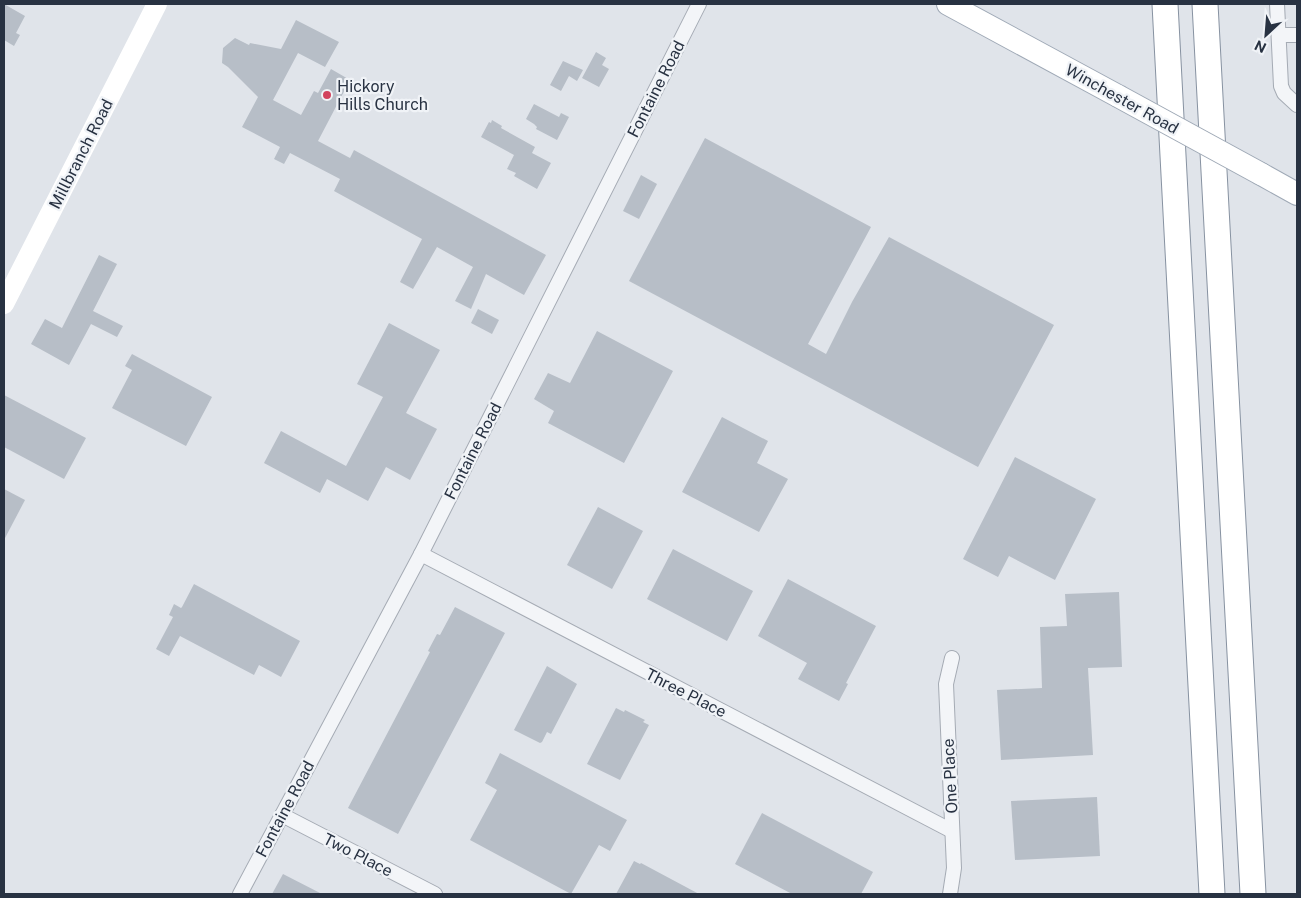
<svg xmlns="http://www.w3.org/2000/svg" width="1301" height="898" font-family="'Public Sans',sans-serif">
  <rect width="100%" height="100%" fill="#e0e4ea"/>
  <g fill="#b7bec7">
    <polygon points="4,4 25,16 16,33 20,35 14,46 4,40"/>
    <polygon points="296,20 339,42 325,67 298,53 273,100 301,115 314,91 318,93 331,69 350,80 318,141 350,158 354,150 546,255 524,295 486,274 471,309 455,301 473,267 437,247 413,289 400,282 422,239 334,191 340,179 290,153 284,164 274,159 280,147 242,127 258,97 228,67 222,63 223,48 235,38 249,45 250,43 281,49"/>
    <polygon points="596,52 606,58 602,65 609,69 599,87 582,78"/>
    <polygon points="563,61 583,70 577,81 569,76 561,91 550,85"/>
    <polygon points="534,104 559,117 561,113 569,117 557,140 536,129 537,127 534,124 526,119"/>
    <polygon points="492,120 502,126 501,128 535,147 532,153 551,163 537,189 514,176 516,173 507,169 514,155 481,137 489,122 491,123"/>
    <polygon points="705,138 871,227 808,344 826,354 852,302 889,237 1054,325 978,467 629,281"/>
    <polygon points="641,175 657,184 639,219 623,211"/>
    <polygon points="99,255 117,264 93,311 123,326 117,337 91,324 69,365 31,344 45,319 62,328"/>
    <polygon points="478,309 499,320 492,334 471,323"/>
    <polygon points="389,323 440,350 406,413 437,429 410,480 386,467 368,501 327,479 320,493 264,463 281,431 346,466 383,397 357,384"/>
    <polygon points="597,331 673,371 624,463 548,423 554,411 534,399 548,373 570,383"/>
    <polygon points="132,354 212,397 186,446 112,408 132,370 125,366"/>
    <polygon points="4,395 86,438 64,479 4,447"/>
    <polygon points="722,417 768,441 757,463 788,479 759,532 682,492"/>
    <polygon points="1015,457 1096,499 1055,580 1009,556 998,577 963,559"/>
    <polygon points="4,489 25,500 4,540"/>
    <polygon points="598,507 643,531 612,589 567,565"/>
    <polygon points="673,549 753,591 727,641 647,599"/>
    <polygon points="788,579 876,626 846,683 848,684 839,701 798,679 807,663 758,636"/>
    <polygon points="194,584 300,641 281,677 259,665 254,675 180,636 169,656 156,649 173,617 169,615 174,604 181,608 182,607"/>
    <polygon points="1119,592 1122,667 1088,668 1093,755 1001,760 997,690 1042,688 1040,627 1067,626 1065,594"/>
    <polygon points="455,607 505,633 398,834 348,808 428,656 430,652 428,651 437,634 440,635"/>
    <polygon points="547,666 577,684 551,734 547,732 542,742 540,743 514,730"/>
    <polygon points="616,708 624,712 625,710 645,720 643,722 649,725 620,780 587,764"/>
    <polygon points="500,753 627,820 610,851 599,845 571,894 470,840 497,790 485,783"/>
    <polygon points="1097,797 1100,856 1015,860 1011,801"/>
    <polygon points="762,813 873,872 861,894 792,894 735,864"/>
    <polygon points="634,861 640,864 641,863 699,894 616,894"/>
    <polygon points="283,874 322,894 272,894"/>
  </g>
  <g fill="none" stroke-linecap="round" stroke-linejoin="round">
    <defs>
      <g id="street">
        <polyline points="1277,4 1281,86 1284,93 1297,105"/>
        <polyline points="1279,35 1297,35"/>
        <polyline points="421,554 952,831"/>
        <polyline points="282,815 435,894"/>
        <polyline points="240,894 421,554 699,4"/>
        <polyline points="950,894 954,868 946,684 952,658"/>
      </g>
      <g id="primary">
        <polyline points="948,4 1118,96"/>
        <polyline points="1261,174 1297,194"/>
      </g>
      <g id="highway">
        <polyline points="1165,4 1212,894"/>
        <polyline points="1205,4 1253,894"/>
      </g>
    </defs>
    <use href="#street" stroke="#a5abb4" stroke-width="16"/>
    <use href="#primary" stroke="#9fa9b6" stroke-width="24"/>
    <use href="#highway" stroke="#8792a1" stroke-width="27"/>
    <use href="#street" stroke="#f3f5f8" stroke-width="14"/>
    <polyline stroke="#fff" stroke-width="20" points="4,304 157,4"/>
    <use href="#primary" stroke="#fff" stroke-width="22"/>
    <use href="#highway" stroke="#fff" stroke-width="25"/>
    <defs>
      <polyline id="primary-bridge" points="1118,96 1261,174"/>
    </defs>
    <use href="#primary-bridge" stroke="#9fa9b6" stroke-width="24" stroke-linecap="butt"/>
    <use href="#primary-bridge" stroke="#fff" stroke-width="22"/>
  </g>
  <circle fill="#d2425d" stroke="#f0f3f7" stroke-width="2" cx="327" cy="95" r="5"/>
  <g text-anchor="middle" dominant-baseline="central" stroke-width="4.5" stroke-linejoin="round" paint-order="stroke">
    <g font-size="16" fill="#283242" stroke="#f0f3f7" text-anchor="start">
      <text x="337" y="86">Hickory<tspan x="337" dy="18">Hills Church</tspan></text>
    </g>
    <g font-size="16" fill="#283242" stroke="#f0f3f7">
      <text transform="translate(656 89) rotate(-63)">Fontaine Road</text>
      <text transform="translate(1122 99) rotate(29)">Winchester Road</text>
      <text transform="translate(81 154) rotate(-63)">Millbranch Road</text>
      <text transform="translate(473 451) rotate(-63)">Fontaine Road</text>
      <text transform="translate(686 693) rotate(27)">Three Place</text>
      <text transform="translate(950 776) rotate(-93)">One Place</text>
      <text transform="translate(285 809) rotate(-62)">Fontaine Road</text>
      <text transform="translate(358 855) rotate(27)">Two Place</text>
    </g>
  </g>
  <rect width="1301" height="898" fill="none" stroke="#283242" stroke-width="10"/>
  <g transform="translate(1266 35) rotate(206)" stroke="#f0f3f7" stroke-width="4" paint-order="stroke">
  <path d="M0-4L9 19L0 12L-9 19Z" fill="#283242"/>
  <text y="-8" font-size="14" font-weight="bold" text-anchor="middle" fill="#283242">N</text>
  </g>
</svg>
